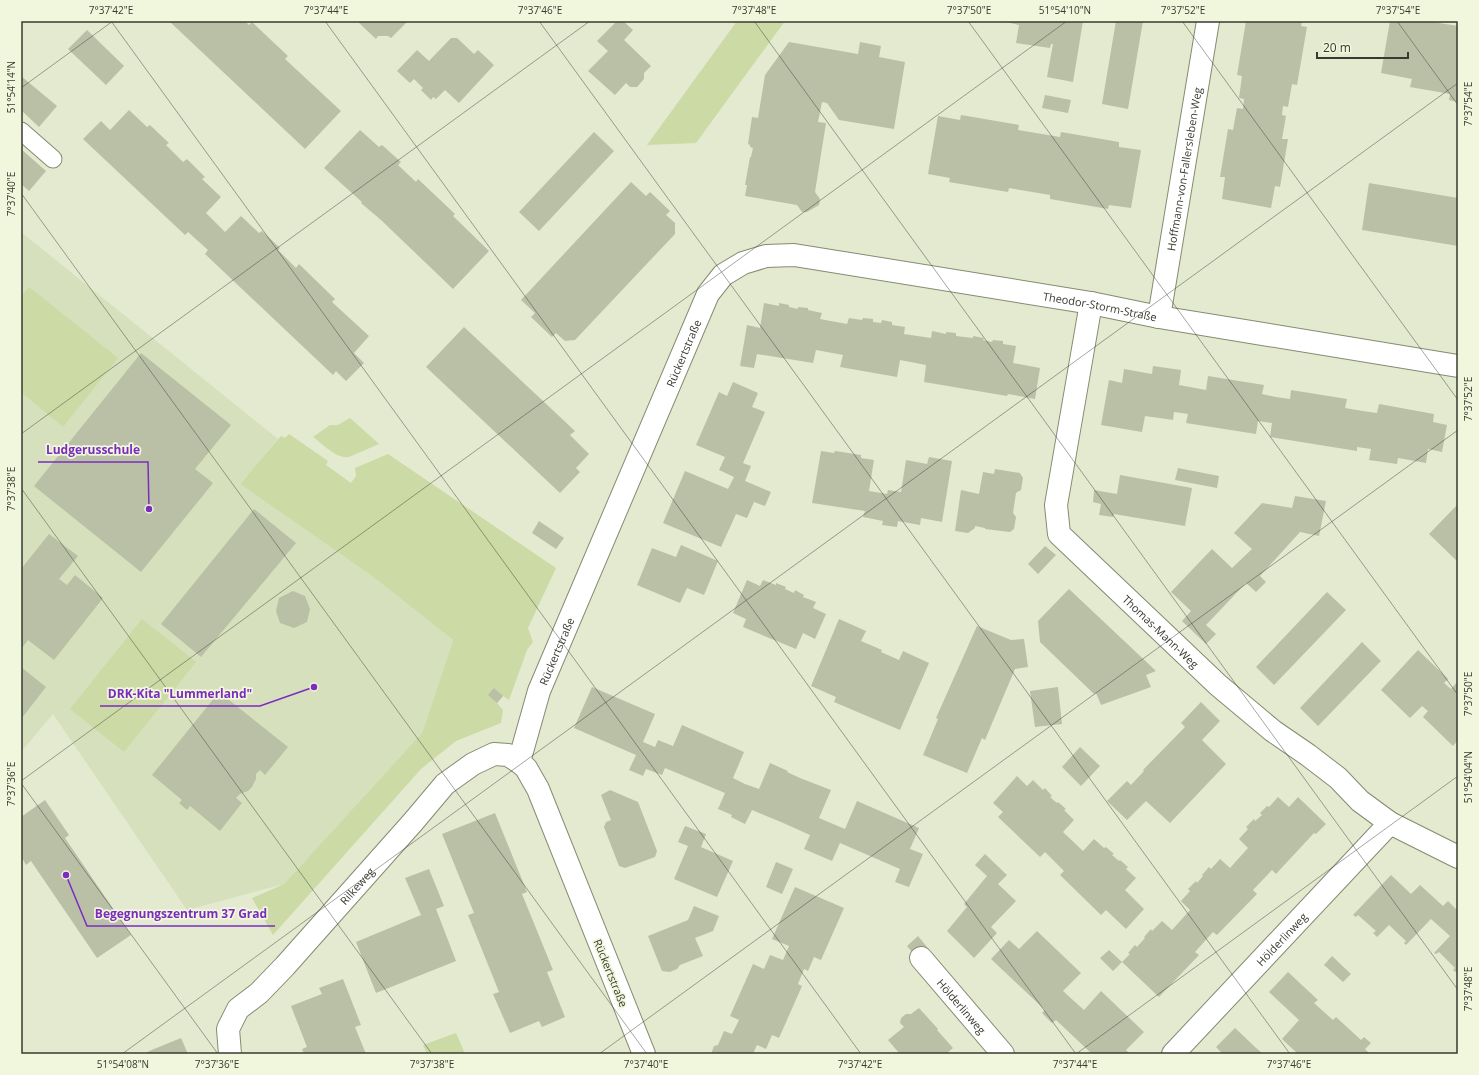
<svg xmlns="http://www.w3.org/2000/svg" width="1479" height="1075" font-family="'Open Sans',sans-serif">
  <rect width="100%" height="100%" fill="#e3eacf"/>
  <polygon fill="#d6e0bd" points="21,232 278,439 240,484 372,576 453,640 422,733 284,884 187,910 53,714 21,752"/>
  <g fill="#ccdaa5">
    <polygon points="737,21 785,21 696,143 647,145"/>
    <polygon points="29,287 118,358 63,427 21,392 21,296"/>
    <path d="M350,418L379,444L349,457C336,459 323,444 313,437L330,425H338Z"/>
    <polygon points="289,434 328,461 326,465 351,483 356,476 355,468 388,454 556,568 528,628 533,642 527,650 509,700 503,696 497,703 503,710 501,723 456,741 421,769 273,935 252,898 284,884 422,733 453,640 372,576 240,484 281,436 285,438"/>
    <polygon points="142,619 196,662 124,752 70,709"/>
    <polygon points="456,1033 465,1054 427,1054 423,1045"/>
  </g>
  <g fill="#b9c0a6">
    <polygon points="169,21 245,21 249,25 252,22 288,56 285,59 341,111 305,149"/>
    <polygon points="357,21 408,21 391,38 388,36 378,36 376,39"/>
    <polygon points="617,21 623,21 633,30 624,40 651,66 644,73 644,79 637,87 630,87 626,83 615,95 588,71 608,51 597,41"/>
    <polygon points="1002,21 1083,21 1073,82 1047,77 1053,44 1051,44 1050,48 1016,43 1019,25"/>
    <polygon points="1116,21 1143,21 1128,109 1102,104"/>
    <polygon points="1246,21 1302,21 1301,26 1307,27 1297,85 1292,84 1288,107 1283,106 1282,115 1286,116 1282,139 1288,139 1280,187 1275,186 1271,208 1222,199 1225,177 1220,177 1228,129 1233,130 1237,108 1243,109 1244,99 1239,98 1242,76 1237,75"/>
    <polygon points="1390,21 1427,21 1458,26 1458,102 1449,100 1450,94 1410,87 1412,79 1381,73"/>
    <polygon points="87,30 124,66 106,85 68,49"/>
    <polygon points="451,38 457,38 474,54 478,50 494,65 459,103 445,90 436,99 433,97 431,100 421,90 423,88 414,79 410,83 397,71 417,50 429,61"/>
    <polygon points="789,42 858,54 860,42 881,46 879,57 905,62 894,129 839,120 827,103 822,102 818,122 826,123 815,192 820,199 819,205 807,212 802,212 797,205 745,196 747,185 745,185 750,157 751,157 753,148 750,147 750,145 748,144 752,117 758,118 765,75"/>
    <polygon points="21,76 57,106 39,127 21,110"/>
    <polygon points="1045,95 1071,100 1068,113 1042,108"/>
    <polygon points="129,110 147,127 150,125 169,143 166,145 183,162 187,159 205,177 202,179 221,197 206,213 225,232 241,216 259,233 262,231 280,248 278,250 296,268 299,264 335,299 332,302 369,336 354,353 364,363 346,381 336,371 333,375 205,254 208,250 188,232 185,235 83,139 101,121 110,130"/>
    <polygon points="961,115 1019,125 1018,130 1060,137 1061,132 1119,142 1119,147 1141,150 1131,208 1109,205 1108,209 1050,199 1050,195 1009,188 1008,192 949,182 950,178 928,174 938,116 960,120"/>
    <polygon points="360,130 379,147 382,145 401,162 398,165 416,182 418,179 455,214 453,216 489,251 453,289 381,220 361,203 362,202 324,168"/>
    <polygon points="594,132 614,151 539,231 519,212"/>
    <polygon points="21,149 46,171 29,191 21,184"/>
    <polygon points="631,182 646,196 650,192 670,211 666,215 675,223 675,234 575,340 565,341 556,333 552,337 531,317 535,313 521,300"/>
    <polygon points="1369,183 1458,198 1458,246 1362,230"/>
    <polygon points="764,303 779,306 779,303 789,305 789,307 794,308 798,309 798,307 808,308 808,310 822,313 820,319 847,324 849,318 862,320 863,318 873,319 873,322 881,323 882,320 892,322 892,325 905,327 904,334 931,338 932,331 946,334 946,332 956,333 956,336 973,338 973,336 984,338 983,340 992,342 993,340 1003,341 1003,344 1016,346 1013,363 1040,368 1035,399 1008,394 1007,396 924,382 926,365 900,360 897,377 840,367 843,355 816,350 813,363 757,354 754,368 740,366 747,325 760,328"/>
    <polygon points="464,327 575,431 570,435 589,454 576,468 580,472 560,493 426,367"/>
    <polygon points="141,353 231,425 195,469 213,483 141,572 34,486"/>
    <polygon points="1153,366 1181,370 1179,385 1206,390 1208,376 1264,385 1262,394 1276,397 1290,399 1291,390 1347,399 1345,408 1363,411 1377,413 1379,404 1434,414 1433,422 1447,425 1442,452 1428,449 1426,463 1398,458 1397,464 1369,460 1371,449 1357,447 1357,451 1270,437 1272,423 1258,421 1256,434 1186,423 1188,414 1174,412 1173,420 1145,416 1142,432 1101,425 1109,380 1122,383 1124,369 1152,374"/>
    <polygon points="733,382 758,393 752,407 765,412 743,463 751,466 745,481 771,492 765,506 754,502 747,518 736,514 721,547 663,523 685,471 728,489 734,477 719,470 725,457 696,445 719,392 727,396"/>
    <polygon points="821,451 834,453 835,451 861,455 861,458 874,460 869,491 887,494 888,490 901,492 906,460 927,464 929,457 952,461 942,522 921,518 920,525 898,521 897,527 882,525 883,521 863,517 865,511 812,503"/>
    <polygon points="1178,468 1219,476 1217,488 1175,480"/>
    <polygon points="995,469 1020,473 1023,478 1021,490 1016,493 1013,513 1016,517 1014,529 1010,532 985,529 985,528 975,526 975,528 968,533 955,531 961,490 979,494 983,472 994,474"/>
    <polygon points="1120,475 1192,488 1185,526 1114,514 1113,517 1099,515 1101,504 1093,502 1094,490 1117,494"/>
    <polygon points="1295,496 1326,501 1319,536 1300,532 1260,576 1266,582 1256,592 1246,583 1206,625 1216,634 1206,644 1182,621 1191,611 1171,592 1212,549 1232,568 1252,549 1234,533 1262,503 1292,508"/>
    <polygon points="1458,504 1458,562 1429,534"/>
    <polygon points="254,509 296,543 201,657 161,624"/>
    <polygon points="539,521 564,538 556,549 532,533"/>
    <polygon points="49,534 78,556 59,579 67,585 75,575 103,598 54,660 28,640 21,649 21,569"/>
    <polygon points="681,545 718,561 704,595 687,588 680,603 637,585 652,548 676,557"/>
    <polygon points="1045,546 1056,555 1038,574 1028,564"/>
    <polygon points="747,580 760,586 763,580 776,585 776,583 786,587 785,589 794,593 795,590 804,595 803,597 816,602 813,608 826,614 815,639 803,633 796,649 743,627 746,619 733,613"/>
    <polygon points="1069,589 1156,671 1146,675 1151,687 1101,705 1096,693 1094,694 1040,642 1038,621"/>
    <polygon points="293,591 305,596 310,609 307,622 294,628 280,623 276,611 279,598"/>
    <polygon points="1327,592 1346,610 1274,685 1256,667"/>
    <polygon points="839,619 866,631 861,641 882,650 881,652 899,660 903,651 929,663 900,730 834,702 836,697 811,686"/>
    <polygon points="977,626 1011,640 1024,639 1028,667 1015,669 985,740 982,738 967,773 923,755 938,719 936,718"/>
    <polygon points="1362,642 1381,661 1318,726 1300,708"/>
    <polygon points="1418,650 1448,679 1444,683 1451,689 1458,681 1458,740 1453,746 1423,717 1428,711 1422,706 1410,718 1381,690"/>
    <polygon points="21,667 46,687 21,719"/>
    <polygon points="592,687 655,714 643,742 655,747 658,740 673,746 682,725 744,752 733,778 745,784 759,789 770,763 788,771 787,772 800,778 831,790 819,818 845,829 857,801 919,828 910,849 923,854 909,887 895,882 900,869 840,843 832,861 804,849 810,835 781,822 752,810 745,824 731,817 732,815 718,809 725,793 665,768 662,775 646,769 643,776 629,770 636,755 574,728"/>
    <polygon points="1058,687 1062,724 1035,727 1030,691"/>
    <polygon points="494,688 503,696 497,703 488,695"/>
    <polygon points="219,692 288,747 265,775 260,770 256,774 256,779 252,787 248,791 240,794 236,798 242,803 220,831 190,806 187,810 179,803 182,800 152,775"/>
    <polygon points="1201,702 1220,721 1202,740 1226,764 1170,823 1146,801 1127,820 1107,801 1127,781 1131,785 1144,771 1143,770 1185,727 1181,723"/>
    <polygon points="1080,747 1100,766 1081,786 1062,767"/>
    <polygon points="1017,776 1027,786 1033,780 1043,790 1045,788 1052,796 1050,797 1057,803 1058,802 1066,809 1064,810 1074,820 1063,832 1083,851 1094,839 1104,848 1106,847 1114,854 1112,855 1119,861 1120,860 1128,867 1126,869 1136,878 1125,890 1144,909 1126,929 1106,910 1101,915 1060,875 1064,871 1045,852 1040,857 998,817 1003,812 993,803"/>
    <polygon points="610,790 638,802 657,851 655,857 625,868 619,866 604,827 606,822 611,820 601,795"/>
    <polygon points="1278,797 1289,807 1298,797 1326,824 1316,834 1314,833 1276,874 1272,870 1253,890 1257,894 1217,935 1213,932 1195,952 1199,955 1159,997 1122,962 1113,971 1100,958 1109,950 1122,962 1130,954 1128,953 1135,945 1137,947 1145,938 1144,937 1151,929 1152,931 1162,921 1172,930 1190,910 1181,901 1190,891 1188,889 1196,881 1197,883 1203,876 1202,875 1209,867 1211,869 1220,859 1230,868 1248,848 1239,839 1248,829 1246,827 1254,819 1255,821 1262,815 1260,813 1267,806 1269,807"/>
    <polygon points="45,800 69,835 65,838 131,935 97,958 31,861 26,865 21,856 21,817"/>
    <polygon points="495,813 527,892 522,894 553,970 547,972 565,1017 542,1027 539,1021 510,1033 493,994 499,992 468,915 474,913 442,834"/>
    <polygon points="685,826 706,834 701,847 733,861 717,897 674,879 688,846 678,842"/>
    <polygon points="985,854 1007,875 998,884 1016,901 991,927 997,933 974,958 947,931 967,907 964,904 987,876 975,865"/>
    <polygon points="776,862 793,869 782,894 766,887"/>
    <polygon points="429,869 444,906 436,909 456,961 376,993 356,942 421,915 405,878"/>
    <polygon points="1391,875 1411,894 1420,885 1443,906 1448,901 1458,911 1458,972 1457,973 1453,970 1455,968 1439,952 1436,954 1434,953 1450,936 1431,919 1406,945 1404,943 1406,941 1389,925 1377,937 1373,933 1376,931 1358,915 1356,917 1353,915"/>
    <polygon points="795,887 844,908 821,960 814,957 808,971 804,969 798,984 802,986 779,1038 772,1035 766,1049 757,1045 753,1054 711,1054 714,1046 718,1045 724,1031 732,1034 739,1020 730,1016 753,964 764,969 770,955 783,960 789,946 772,939"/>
    <polygon points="694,906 719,916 713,931 695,938 703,956 680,965 677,969 670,972 662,971 648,936 688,920"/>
    <polygon points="1037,931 1081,973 1063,991 1074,1001 1084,1010 1101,991 1144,1032 1126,1050 1130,1054 1092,1054 1056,1020 1052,1023 1042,1013 1045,1010 991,959 1009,940 1019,949"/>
    <polygon points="918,936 927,947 916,957 907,946"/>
    <polygon points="1332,956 1351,974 1343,982 1324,965"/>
    <polygon points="1288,972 1318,1000 1314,1003 1333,1020 1336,1017 1361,1040 1364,1037 1371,1043 1365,1049 1370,1054 1298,1054 1282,1039 1299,1020 1269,992"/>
    <polygon points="343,979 361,1025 355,1027 366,1054 304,1054 302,1049 307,1047 291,1006 322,994 319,988"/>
    <polygon points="919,1008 938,1029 937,1030 953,1048 946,1054 898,1054 899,1053 888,1040 904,1027 900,1023 901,1018 906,1014 911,1014"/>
    <polygon points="1235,1028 1255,1047 1263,1054 1223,1054 1216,1047"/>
    <polygon points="181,1038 188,1054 143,1054 154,1049"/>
  </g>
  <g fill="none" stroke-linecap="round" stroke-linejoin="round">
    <defs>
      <polyline id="service" points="21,131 53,159"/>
      <g id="minor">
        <path id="s1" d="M1091,303L1056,505L1059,534L1218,685L1273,731L1308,755L1338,778L1360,801L1390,823L1458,857"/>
        <path id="s2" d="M1159,317L1208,21"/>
        <path id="s3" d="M921,958L1003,1054"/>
        <path id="s4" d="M230,1054L228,1029L238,1009L259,993L285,966L413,822L445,784L473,764L494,754L508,755L519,762"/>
        <path id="s5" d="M644,1054L538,789L526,768L519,762L539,691L708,294L723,275L743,263L766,256L794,255L1091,303L1159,317L1458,366"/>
        <path id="s6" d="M1173,1054L1390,823"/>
      </g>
    </defs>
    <use href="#service" stroke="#848b72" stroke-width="19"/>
    <use href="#minor" stroke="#848b72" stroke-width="24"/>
    <use href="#service" stroke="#fff" stroke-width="17"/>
    <use href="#minor" stroke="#fff" stroke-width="22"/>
  </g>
  <path fill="none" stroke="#373a30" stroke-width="1" stroke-opacity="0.45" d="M111,21L861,1054M325,21L1076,1054M539,21L1290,1054M754,21L1458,990M968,21L1458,695M1182,21L1458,400M1397,21L1458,105M21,88L113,21M21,193L647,1054M21,434L590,21M21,488L432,1054M21,781L1067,21M21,783L218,1054M122,1054L1458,83M599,1054L1458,430M1076,1054L1458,776"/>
  <g text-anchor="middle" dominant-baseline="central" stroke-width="3.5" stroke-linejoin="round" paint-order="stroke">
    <g font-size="11" fill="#373a30" stroke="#f0f7dc">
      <text stroke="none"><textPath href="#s2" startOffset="150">Hoffmann-von-Fallersleben-Weg</textPath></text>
      <text stroke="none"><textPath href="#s5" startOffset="1234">Theodor-Storm-Straße</textPath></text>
      <text stroke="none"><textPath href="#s5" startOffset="760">Rückertstraße</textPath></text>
      <text stroke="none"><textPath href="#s1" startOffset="375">Thomas-Mann-Weg</textPath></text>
      <text stroke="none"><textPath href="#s5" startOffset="436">Rückertstraße</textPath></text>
      <text stroke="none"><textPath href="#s4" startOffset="219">Rilkeweg</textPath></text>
      <text stroke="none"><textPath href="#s6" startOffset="158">Hölderlinweg</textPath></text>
      <text transform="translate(611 973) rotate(68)">Rückertstraße</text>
      <text stroke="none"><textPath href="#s3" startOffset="63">Hölderlinweg</textPath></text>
    </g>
  </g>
  <path fill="none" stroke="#7b2cbf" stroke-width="1.5" d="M149 509L148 462H38M314 687L260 706H100M66 875L87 926H275"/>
  <g fill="#7b2cbf" stroke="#f0f7dc" stroke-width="1.5">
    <circle cx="149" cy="509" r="4"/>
    <circle cx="314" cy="687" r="4"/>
    <circle cx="66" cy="875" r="4"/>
  </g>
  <g font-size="12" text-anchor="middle" font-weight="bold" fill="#7b2cbf" stroke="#f0f7dc" stroke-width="3.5" stroke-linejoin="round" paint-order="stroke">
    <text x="93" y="454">Ludgerusschule</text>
    <text x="180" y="698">DRK-Kita "Lummerland"</text>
    <text x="181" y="918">Begegnungszentrum 37 Grad</text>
  </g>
  <rect width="1479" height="1075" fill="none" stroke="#f0f7dc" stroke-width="44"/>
  <path d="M1317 52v6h91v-6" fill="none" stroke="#373a30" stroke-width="2"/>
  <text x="1323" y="52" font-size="12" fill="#373a30" stroke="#f0f7dc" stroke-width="3" paint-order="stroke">20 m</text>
  <rect x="22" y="22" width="1435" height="1031" fill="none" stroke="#373a30" stroke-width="1.5"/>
  <g font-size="10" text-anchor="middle" fill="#373a30">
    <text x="111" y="14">7°37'42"E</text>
    <text x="326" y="14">7°37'44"E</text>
    <text x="540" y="14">7°37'46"E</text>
    <text x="754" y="14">7°37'48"E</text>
    <text x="969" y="14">7°37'50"E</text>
    <text x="1065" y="14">51°54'10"N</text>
    <text x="1183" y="14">7°37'52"E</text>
    <text x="1398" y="14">7°37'54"E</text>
    <text transform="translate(11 87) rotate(-90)" y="4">51°54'14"N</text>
    <text transform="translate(1468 104) rotate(-90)" y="4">7°37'54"E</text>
    <text transform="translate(11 194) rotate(-90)" y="4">7°37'40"E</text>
    <text transform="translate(1468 399) rotate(-90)" y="4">7°37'52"E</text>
    <text transform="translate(11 489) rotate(-90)" y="4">7°37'38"E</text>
    <text transform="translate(1468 694) rotate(-90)" y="4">7°37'50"E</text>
    <text transform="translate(1468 777) rotate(-90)" y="4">51°54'04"N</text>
    <text transform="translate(11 784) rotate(-90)" y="4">7°37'36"E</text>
    <text transform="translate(1468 989) rotate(-90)" y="4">7°37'48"E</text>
    <text x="123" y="1068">51°54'08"N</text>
    <text x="217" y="1068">7°37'36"E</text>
    <text x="432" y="1068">7°37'38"E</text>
    <text x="646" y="1068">7°37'40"E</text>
    <text x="860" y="1068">7°37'42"E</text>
    <text x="1075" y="1068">7°37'44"E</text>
    <text x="1289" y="1068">7°37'46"E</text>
  </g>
</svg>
